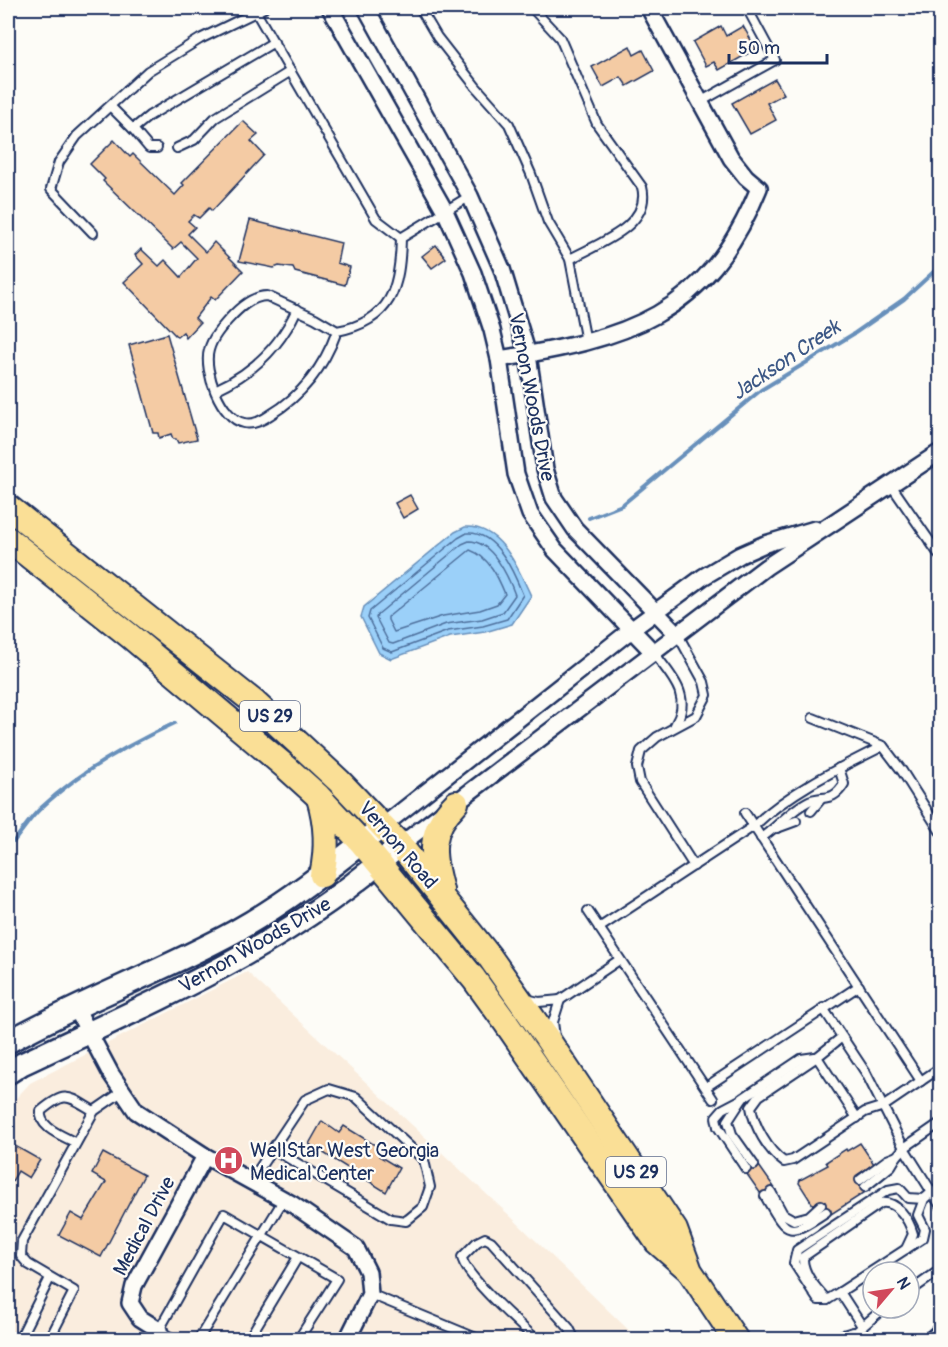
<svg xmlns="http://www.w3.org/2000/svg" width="948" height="1347" font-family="Pangolin,sans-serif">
  <rect width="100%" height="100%" fill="#fdfcf7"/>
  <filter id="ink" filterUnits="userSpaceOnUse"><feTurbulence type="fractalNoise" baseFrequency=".0167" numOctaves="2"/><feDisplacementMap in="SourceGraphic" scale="12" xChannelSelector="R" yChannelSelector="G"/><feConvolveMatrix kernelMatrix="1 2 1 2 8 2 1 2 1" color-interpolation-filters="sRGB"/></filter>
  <g filter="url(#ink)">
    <polygon fill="#faedde" points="247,972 508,1214 638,1339 8,1339 8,1107 30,1083"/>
    <path fill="#9bd0f9" stroke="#6890bb" stroke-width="1.5" d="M465,527C501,525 518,568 531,596L512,624L485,632L450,637L391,659L379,653L361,617L364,607L455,532Z"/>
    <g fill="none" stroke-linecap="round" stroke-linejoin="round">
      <g stroke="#4e6f9c" stroke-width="1.5">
        <path d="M467,533C497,531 514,573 523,595L507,619L483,626L448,631L392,652L383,648L368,618L370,611L458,538Z"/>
        <path d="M469,541C492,541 508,576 515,595L503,612L482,619L446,624L393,644L389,643L376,618L377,615L462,544Z"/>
        <path d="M470,550C489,557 498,577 505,594L497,604L480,610L443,616L394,632L388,620V617Z"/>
      </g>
      <g stroke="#6890bb" stroke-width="4">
        <polyline points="589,518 622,505 761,390 855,333 904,299 940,266"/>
        <path d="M14,841C23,830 31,817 41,808C79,772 127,745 175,723"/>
      </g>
    </g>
    <g fill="#f4cba4" stroke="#1b2f5e" stroke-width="1.5">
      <polygon points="721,26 726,36 743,26 756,49 719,70 714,62 706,66 693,42"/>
      <polygon points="630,46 634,55 643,50 654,71 627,86 621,77 603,87 592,67"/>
      <polygon points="775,79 784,94 767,103 776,120 750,134 732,103"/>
      <polygon points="243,121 258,135 251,141 264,155 212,211 209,208 199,218 194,215 188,221 195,227 188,234 206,252 214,242 243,271 215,300 211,297 195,318 200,323 186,338 183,332 177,337 124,282 143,264 135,255 141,249 159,266 165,260 181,277 197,258 181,242 173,249 103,181 105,179 90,164 114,140 130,157 133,154 175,195 184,185 182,183"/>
      <polygon points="250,220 341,243 337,263 350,267 345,285 295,272 293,268 279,266 274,268 239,261"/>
      <polygon points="436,245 446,258 432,268 422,256"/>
      <polygon points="167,334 197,439 178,443 176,439 173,439 171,434 159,438 158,433 153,433 129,345"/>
      <polygon points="410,495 418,509 403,518 395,503"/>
      <polygon points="322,1121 339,1133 344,1126 383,1150 379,1156 399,1168 386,1192 309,1144"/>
      <polygon points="8,1142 40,1160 29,1178 18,1171 8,1188"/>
      <polygon points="860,1143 874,1164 857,1175 867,1191 828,1216 818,1201 813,1205 799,1183 800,1180 828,1165 826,1162 846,1149 847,1151"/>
      <polygon points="103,1153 144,1175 101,1257 59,1235 71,1213 83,1220 106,1182 92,1174"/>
      <polygon points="757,1163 776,1190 763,1197 744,1170"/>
    </g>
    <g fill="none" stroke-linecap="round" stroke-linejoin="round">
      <defs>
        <g id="lane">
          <polyline points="420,8 437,37 476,87 509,124 531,174 548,222 570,259 586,342"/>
          <path d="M532,8L560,38L597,124L642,187C652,226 597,244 570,259"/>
          <polyline points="256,12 376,219 401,238"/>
          <polyline points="700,102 775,60 747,8"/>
          <polyline points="110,106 133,129 149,116 274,42"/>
          <polyline points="133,129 149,148 157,148"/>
          <polyline points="177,148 194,140 215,118 291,71"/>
          <polyline points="93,233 51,189 59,162 77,136 148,71 200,39 264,8"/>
          <path d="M337,331C324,367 303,395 270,415C263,420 253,425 244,423C221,419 203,370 209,350C212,338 221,328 229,319C238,309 252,296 267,296L315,318L337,331C392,321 400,287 401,238L470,196"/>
          <path d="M215,390C253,373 280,347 297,309"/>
          <polyline points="891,485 940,556"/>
          <polyline points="678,635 704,682 707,695 696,716 657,737 641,751 637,767 640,782 694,866"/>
          <path d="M654,653C671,676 693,696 675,725"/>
          <polyline points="813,718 883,746 902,771 940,831"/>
          <polyline points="811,811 821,799"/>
          <polyline points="745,813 921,1081"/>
          <polyline points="777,828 796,821"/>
          <path d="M761,838C778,827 788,812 807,802C822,794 832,804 844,784L839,768"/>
          <polyline points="588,911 713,1099"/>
          <path d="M599,928L754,826C789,792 839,768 883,746"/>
          <polyline points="526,999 539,1002 560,1000 553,1022 555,1037"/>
          <polyline points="560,1000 619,960"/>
          <polyline points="823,1008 866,1073 904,1148 940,1205"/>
          <polyline points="842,1037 817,1057 857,1118"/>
          <path d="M817,1057L759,1096L751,1107C754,1126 768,1151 784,1162L793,1160L865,1112L884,1106L940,1068"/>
          <polyline points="706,1087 859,986"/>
          <polyline points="742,1099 723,1109 716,1117 718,1127 746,1169"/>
          <path d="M76,1143C64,1136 38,1128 41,1111C66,1090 68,1096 94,1111"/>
          <polyline points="754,1165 732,1134 728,1121 743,1098 801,1059 815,1057"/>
          <polyline points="860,1180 887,1160 897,1156 904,1148 940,1123"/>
          <polyline points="251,1181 305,1100 329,1089 356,1097 424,1160 430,1187 423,1207 406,1221 391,1219 273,1149"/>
          <polyline points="865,1187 891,1166 897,1156"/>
          <polyline points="771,1192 783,1214 794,1220 809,1216 821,1205"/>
          <path d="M765,1196C788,1235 787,1238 826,1212"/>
          <polyline points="924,1199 908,1198 899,1188 888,1190 797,1250 794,1263 818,1300 827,1300 840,1292 923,1238 925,1229 918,1215 924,1199 932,1192"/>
          <polyline points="840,1292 862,1326"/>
          <polyline points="909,1292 940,1270"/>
          <polyline points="370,1294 481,1340"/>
          <path d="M827,1300C816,1288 802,1273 803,1257L881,1203C897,1200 909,1220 913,1234L906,1249"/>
          <polyline points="32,1340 22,1334 50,1278"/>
          <polyline points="49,1340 74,1291 28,1264 21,1256 22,1241 94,1111 123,1091"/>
          <polyline points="175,1340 159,1330 224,1214 337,1279 298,1340"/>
          <polyline points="198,1340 284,1199"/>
          <polyline points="248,1340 298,1257"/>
          <path d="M537,1340C521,1326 463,1274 462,1257L477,1242L485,1238L491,1241L569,1328L575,1340"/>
          <polyline points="827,1340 853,1332"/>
          <polyline points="847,1340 884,1308"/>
        </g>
        <g id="street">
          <polyline points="330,8 445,211 473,273 492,330 499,359 516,474 530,514 555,550 654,653"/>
          <polyline points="366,8 470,196 502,269 528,355 545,469 554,498 575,529 678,635"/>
          <path d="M499,359C626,339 707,317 759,188L746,177L731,158L649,8"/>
          <polyline points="383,826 631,630 703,577 740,555 765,544 815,529"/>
          <polyline points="400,845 766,567 940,452"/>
          <polyline points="76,1008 111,1074 136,1111 205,1156 292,1204 356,1248 368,1272 370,1294 347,1340"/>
          <polyline points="153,1340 159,1330 140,1318 130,1303 134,1286 205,1156"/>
          <polyline points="931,1340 940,1332"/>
        </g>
        <g id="secondary">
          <path d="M8,1042C81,1001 161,972 234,932C288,902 335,864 383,826"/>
          <path d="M8,1073L22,1064C155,1001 290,945 400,845"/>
        </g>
        <g id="primary">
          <polyline points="8,507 255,703 339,781 400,845 489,956 546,1037 675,1230 690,1271 736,1340"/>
          <polyline points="8,539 130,636 287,768 318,796 362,843 474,979 506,1023 657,1242 688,1269"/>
          <path d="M319,798C327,824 328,848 322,875"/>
          <path d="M441,890C431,854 428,831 456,803"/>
        </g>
      </defs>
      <use href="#lane" stroke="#1b2f5e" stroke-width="12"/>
      <use href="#street" stroke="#1b2f5e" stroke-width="20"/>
      <use href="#secondary" stroke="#1b2f5e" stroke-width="26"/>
      <use href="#primary" stroke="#1b2f5e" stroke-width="28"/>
      <use href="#lane" stroke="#fdfcf7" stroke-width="8"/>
      <use href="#street" stroke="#fdfcf7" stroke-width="15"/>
      <use href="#secondary" stroke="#fdfcf7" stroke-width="21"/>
      <use href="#primary" stroke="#fadf96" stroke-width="24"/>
    </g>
  </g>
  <defs>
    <symbol id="hospital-disc" viewBox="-11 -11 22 22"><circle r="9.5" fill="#d1495b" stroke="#fdfcf7"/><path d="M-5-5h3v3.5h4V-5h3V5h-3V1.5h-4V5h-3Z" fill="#fff"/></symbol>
  </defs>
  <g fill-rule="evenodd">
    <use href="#hospital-disc" x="212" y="1144" width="33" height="33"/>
  </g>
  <g text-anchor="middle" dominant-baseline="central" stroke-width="4.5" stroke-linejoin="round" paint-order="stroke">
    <g fill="#fdfcf7" stroke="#5f6c8c" stroke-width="1.5">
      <rect x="240" y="701" width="60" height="30" rx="4.5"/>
      <rect x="606" y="1157" width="60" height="30" rx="4.5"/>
    </g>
    <g font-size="18" font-weight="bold" fill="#1b2f5e">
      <text x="270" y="716">US 29</text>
      <text x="636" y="1172">US 29</text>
    </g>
    <g font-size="20" fill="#1b2f5e" stroke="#fdfcf7">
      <text transform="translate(532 397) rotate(79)">Vernon Woods Drive</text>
      <text transform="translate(398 845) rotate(49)">Vernon Road</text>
      <text transform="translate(255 945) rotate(-30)">Vernon Woods Drive</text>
      <text transform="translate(144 1226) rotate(-62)">Medical Drive</text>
    </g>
    <g font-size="20" fill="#1b2f5e" stroke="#fdfcf7" text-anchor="start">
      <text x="250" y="1150">WellStar West Georgia<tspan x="250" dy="23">Medical Center</tspan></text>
    </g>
    <g font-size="21" font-style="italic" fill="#3b5785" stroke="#fdfcf7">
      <text transform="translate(786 360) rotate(-34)">Jackson Creek</text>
    </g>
  </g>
  <rect width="948" height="1347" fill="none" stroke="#fdfcf7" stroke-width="30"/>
  <rect x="15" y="15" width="918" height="1317" fill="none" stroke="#1b2f5e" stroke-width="2" filter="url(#ink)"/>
  <g transform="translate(891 1290) rotate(61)"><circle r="28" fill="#fdfcf7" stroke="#a3aaba" stroke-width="1.5"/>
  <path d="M0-4.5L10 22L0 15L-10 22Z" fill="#d1495b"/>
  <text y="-9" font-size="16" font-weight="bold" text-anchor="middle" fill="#1b2f5e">N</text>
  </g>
  <path d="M729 54v9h98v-9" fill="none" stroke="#1b2f5e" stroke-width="3"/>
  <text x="738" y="54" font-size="18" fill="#1b2f5e" stroke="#fdfcf7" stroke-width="4.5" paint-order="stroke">50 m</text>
</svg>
